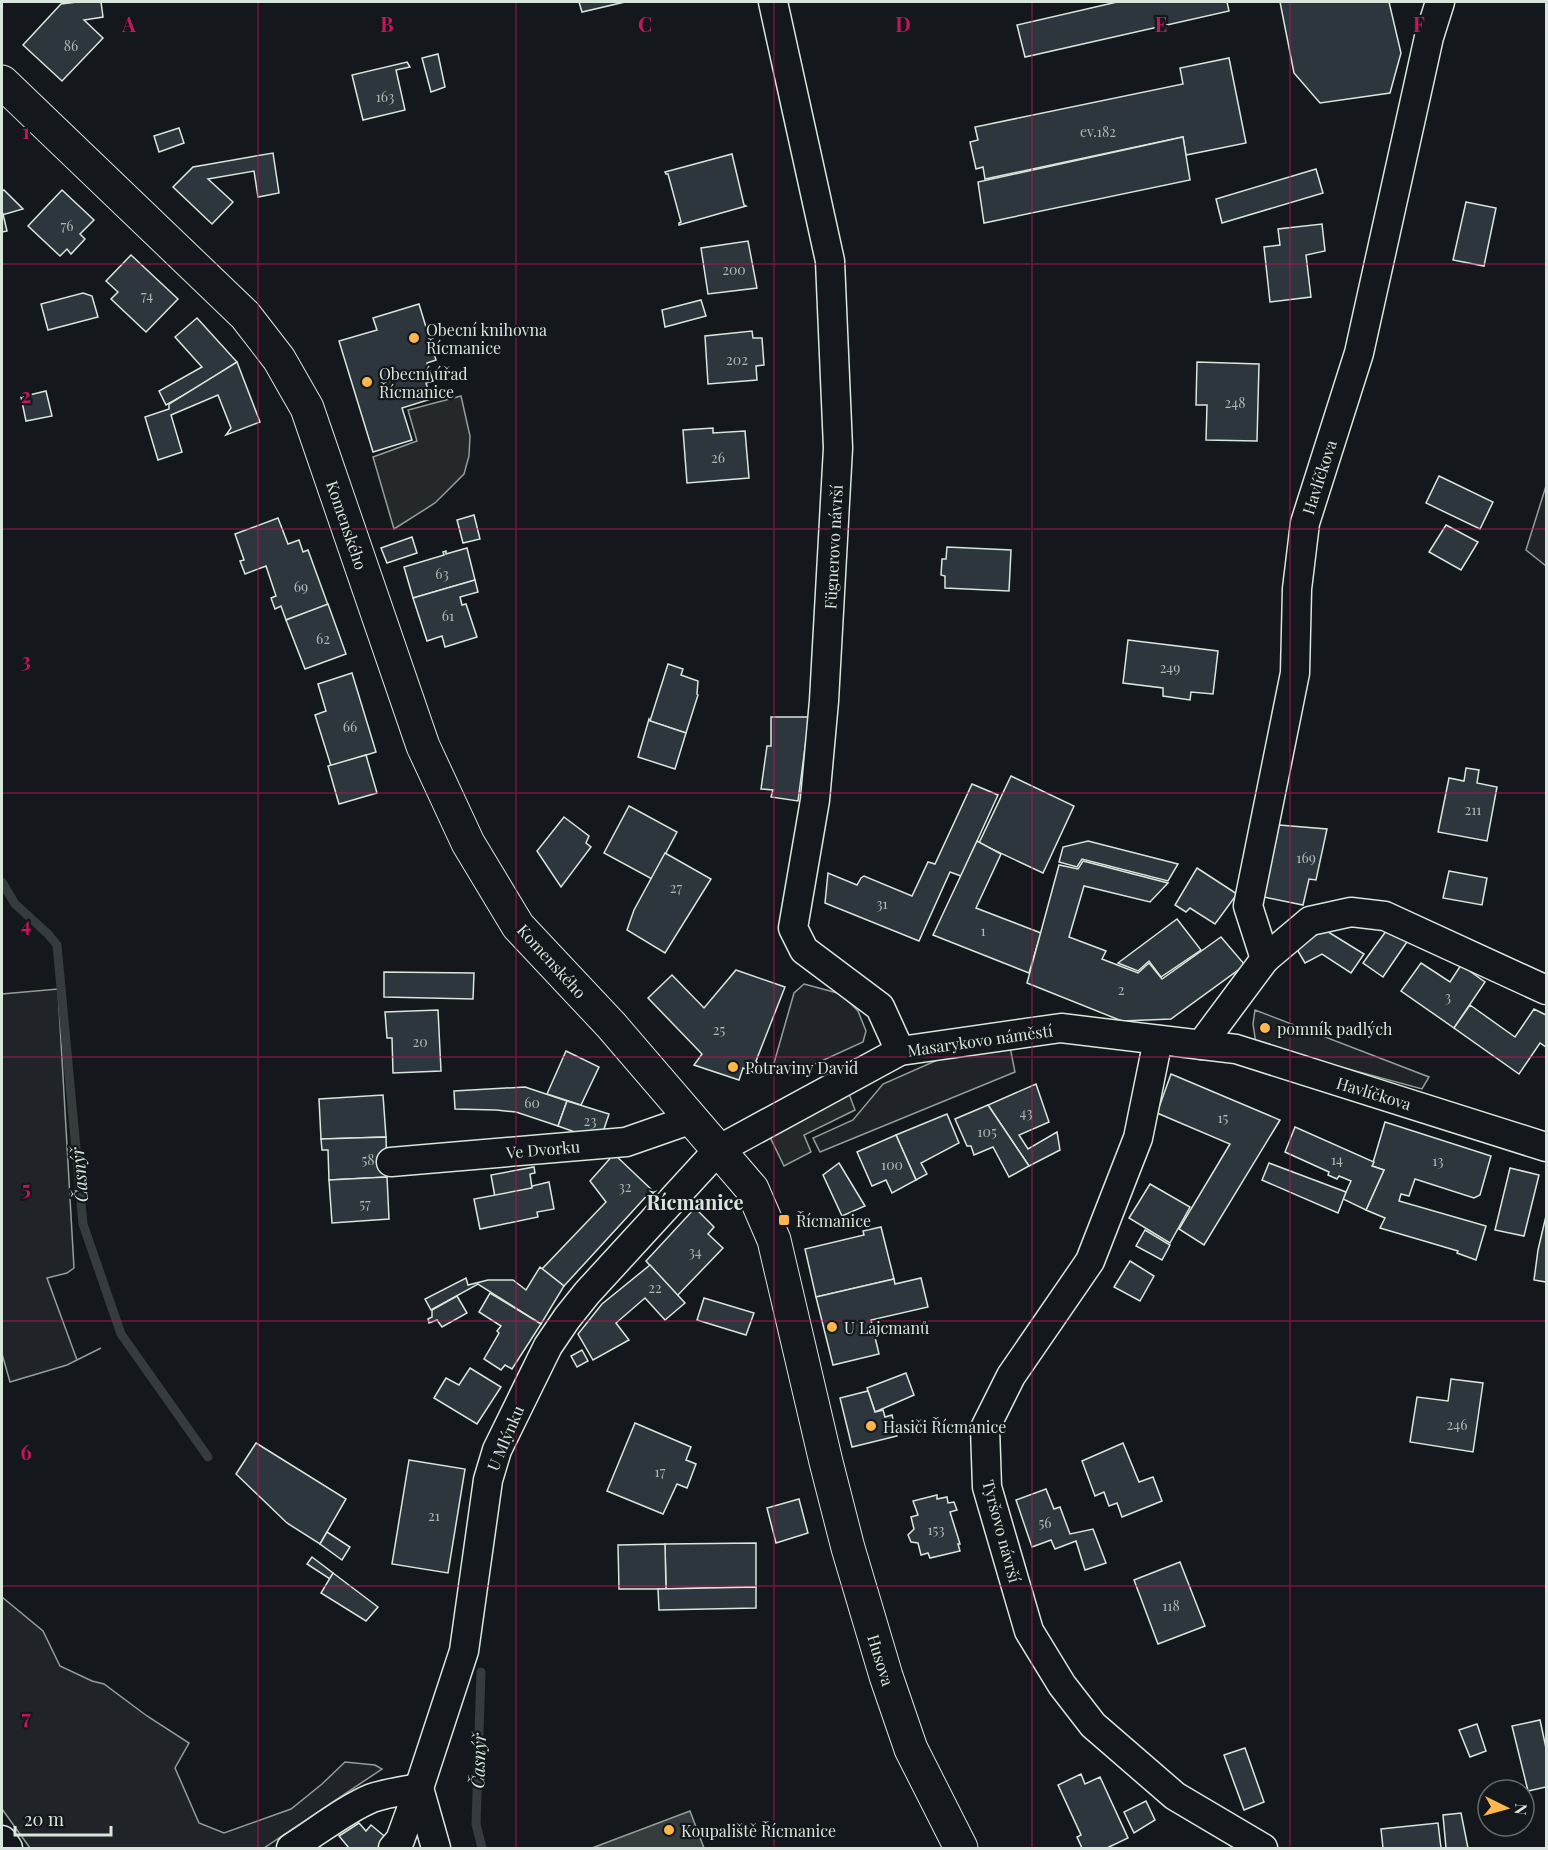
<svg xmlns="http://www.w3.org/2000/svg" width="1548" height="1850" font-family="'Playfair Display',serif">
  <rect width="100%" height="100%" fill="#14181c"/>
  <g fill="#202428" stroke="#939e99" stroke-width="1.5">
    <polygon points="1546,486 1546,566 1526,550"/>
    <polygon points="804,984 841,994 858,1011 866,1031 863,1042 791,1075 772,1070 794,993"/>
    <polygon points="58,989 74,1268 67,1273 47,1278 77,1360 101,1348 67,1365 10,1382 2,1354 2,994"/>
    <polygon points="1255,1010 1429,1077 1422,1089 1256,1044 1253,1024"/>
    <polygon points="1010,1047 1015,1072 820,1152 813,1138 853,1120 883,1084 951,1054"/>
    <polygon points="2,1597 43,1631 60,1666 92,1681 104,1684 147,1716 189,1743 175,1768 199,1823 224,1833 291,1809 322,1784 345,1762 375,1765 382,1769 264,1848 30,1848 2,1809"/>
  </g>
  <g fill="#24282b" stroke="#939e99" stroke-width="1.5">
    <polygon points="461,396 470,436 469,456 464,474 435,503 394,529 373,457 417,441 408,410"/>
    <polygon points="848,1091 855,1110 804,1135 811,1152 784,1166 768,1133"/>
  </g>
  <polygon fill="#363b3e" stroke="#939e99" stroke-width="1.5" points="690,1811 704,1848 592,1848"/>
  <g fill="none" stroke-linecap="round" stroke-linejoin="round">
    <g stroke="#363b3e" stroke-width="9">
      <polyline points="2,882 15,904 48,934 57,945 83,1224 121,1334 208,1457"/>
      <polyline points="481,1672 476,1824 482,1848"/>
    </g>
  </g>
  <g fill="#2c363c" stroke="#d8e6dc" stroke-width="1.5">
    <polygon points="77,2 101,2 103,17 84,20 103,38 62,81 23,45 61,4"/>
    <polygon points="579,2 625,2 582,12"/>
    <polygon points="1117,2 1227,2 1229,11 1025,57 1017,25"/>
    <polygon points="1280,2 1389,2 1401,53 1390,93 1320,103 1294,73"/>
    <polygon points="438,54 445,87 431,92 422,58"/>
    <polygon points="1229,58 1246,143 1186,155 1183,137 985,179 983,167 976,169 970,142 978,140 975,127 1183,84 1180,68"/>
    <polygon points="407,62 410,67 396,70 405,110 363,120 352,75"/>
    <polygon points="179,128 184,143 159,152 154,136"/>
    <polygon points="1183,137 1190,180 984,223 978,182"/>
    <polygon points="273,153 279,193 258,197 254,171 208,179 233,202 212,224 173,187 193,167"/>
    <polygon points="732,154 744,205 746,206 679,225 679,223 681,222 668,174 666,174 665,172"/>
    <polygon points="1316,169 1323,193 1222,223 1216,199"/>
    <polygon points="4,190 23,209 2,215 2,191"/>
    <polygon points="62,190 94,220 80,234 85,239 71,254 67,249 60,256 28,226"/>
    <polygon points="1466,202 1496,208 1484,266 1453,260"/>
    <polygon points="3,214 7,231 2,232 2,215"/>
    <polygon points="1322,224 1325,251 1306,255 1311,297 1270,302 1264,247 1280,245 1278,229"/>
    <polygon points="748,241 757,288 708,294 701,248"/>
    <polygon points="131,255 178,299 146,332 111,299 118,292 106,281"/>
    <polygon points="83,293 92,296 98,317 48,330 41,304"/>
    <polygon points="701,300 706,316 665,327 662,310"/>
    <polygon points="419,304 436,360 427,363 433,381 426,383 431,399 402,408 412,440 373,452 339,341 377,330 373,318"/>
    <polygon points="197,318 237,362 195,389 166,405 159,391 202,367 175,337"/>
    <polygon points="752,331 753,338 762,338 764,365 756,366 757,380 708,384 705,336"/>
    <polygon points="237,362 260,422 226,435 231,428 218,395 171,415 182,452 158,460 145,417 169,409 169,404"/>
    <polygon points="1197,362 1259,364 1257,441 1206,440 1207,405 1196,405"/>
    <polygon points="46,391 52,416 26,421 21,397"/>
    <polygon points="713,428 713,433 745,431 749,478 687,483 683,430"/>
    <polygon points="1439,476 1493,502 1480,529 1426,503"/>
    <polygon points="474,515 480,539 463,543 457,520"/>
    <polygon points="278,518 288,544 299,540 303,552 308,550 328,605 286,620 281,606 275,609 271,598 276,596 266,566 245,574 240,561 244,560 235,534"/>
    <polygon points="1446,525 1478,542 1461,570 1429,552"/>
    <polygon points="412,537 417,553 387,563 381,548"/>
    <polygon points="947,547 1011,550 1009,591 945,588 945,576 941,575 942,559 946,559"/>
    <polygon points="467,548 475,580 413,598 404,567 444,555 443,552 446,551 446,554"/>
    <polygon points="475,580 478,592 460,597 462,605 466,604 477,637 445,647 442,636 427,641 413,598"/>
    <polygon points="328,604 346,654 305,669 286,620"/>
    <polygon points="1128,640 1218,651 1213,694 1191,692 1190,700 1163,696 1163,688 1123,683"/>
    <polygon points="668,664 683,669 681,675 698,681 697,694 698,695 686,733 650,721"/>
    <polygon points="352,673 376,752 331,766 315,715 326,711 318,684"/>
    <polygon points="771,717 809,717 798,801 771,797 773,790 761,789 767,746 771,746"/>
    <polygon points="649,719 650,721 686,733 675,769 638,757"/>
    <polygon points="366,755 377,793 339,804 328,766"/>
    <polygon points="1466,768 1479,770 1477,783 1497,787 1487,841 1438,832 1449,778 1464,781"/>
    <polygon points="1011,776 1074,806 1043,873 979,843"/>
    <polygon points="972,784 998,795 961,876 950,872 919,941 825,903 828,873 857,885 861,878 864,876 912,896 928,862 935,864"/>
    <polygon points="629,806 677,832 652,879 604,853"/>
    <polygon points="564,817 589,836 586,843 591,847 561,887 537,851"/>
    <polygon points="1279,825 1327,829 1316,880 1309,879 1303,905 1264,897"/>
    <polygon points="977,841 1001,854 976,908 1041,933 1029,973 933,935"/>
    <polygon points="1088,841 1178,864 1168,881 1082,859 1077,867 1059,862 1063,847"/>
    <polygon points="665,853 711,879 665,953 627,930 634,910"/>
    <polygon points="1083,861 1168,883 1150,902 1084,886 1069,937 1106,951 1102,959 1138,973 1149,963 1162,979 1221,937 1245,965 1171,1019 1122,1021 1027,983 1059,865 1078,869"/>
    <polygon points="1197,868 1237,894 1215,924 1190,908 1186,912 1175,905"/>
    <polygon points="1449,871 1487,878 1482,905 1443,898"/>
    <polygon points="1177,919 1201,950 1161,977 1149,961 1138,971 1118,963"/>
    <polygon points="1389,927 1411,936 1383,977 1363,963"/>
    <polygon points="1325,930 1364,954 1351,973 1322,954 1305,963 1295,946"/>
    <polygon points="1421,963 1450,982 1461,965 1485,982 1454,1028 1401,991"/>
    <polygon points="736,970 785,987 756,1061 758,1064 755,1073 743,1068 739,1080 694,1065 702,1054 648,998 672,975 704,1008"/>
    <polygon points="384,972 474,973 473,999 384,997"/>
    <polygon points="1470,1005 1515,1037 1534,1009 1546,1015 1546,1047 1540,1043 1519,1074 1454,1028"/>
    <polygon points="438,1010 441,1071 393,1073 392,1038 387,1038 385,1012"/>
    <polygon points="566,1051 599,1067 581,1105 547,1094"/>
    <polygon points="1171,1074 1280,1120 1204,1245 1179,1229 1230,1144 1157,1113"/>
    <polygon points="1036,1084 1049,1122 1019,1135 1028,1149 1057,1132 1060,1150 1029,1166 988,1105"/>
    <polygon points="525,1087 567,1101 558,1126 516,1112 496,1110 455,1109 454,1091"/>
    <polygon points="383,1095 386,1137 321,1139 319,1099"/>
    <polygon points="567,1101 609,1114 600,1141 558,1126"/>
    <polygon points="988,1105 1029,1166 1009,1177 993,1147 974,1155 971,1146 967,1146 955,1119"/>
    <polygon points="947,1114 959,1143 921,1163 927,1174 916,1180 896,1135"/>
    <polygon points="1385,1122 1491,1156 1480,1195 1474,1198 1415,1179 1409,1196 1401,1194 1399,1201 1486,1226 1476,1260 1457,1253 1458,1251 1380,1228 1385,1218 1366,1210 1384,1170 1372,1166"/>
    <polygon points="1295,1127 1374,1162 1372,1166 1384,1170 1366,1210 1343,1199 1351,1181 1339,1176 1337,1179 1328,1175 1329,1172 1285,1152"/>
    <polygon points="896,1135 916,1180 892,1193 886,1180 872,1186 857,1152"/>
    <polygon points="386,1137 387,1177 329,1180 328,1150 322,1150 321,1139"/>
    <polygon points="614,1154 652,1190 564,1286 542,1269 606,1202 590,1181"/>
    <polygon points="839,1163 865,1206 842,1216 823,1175"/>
    <polygon points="1269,1163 1346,1192 1338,1213 1262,1180"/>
    <polygon points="534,1167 535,1173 530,1174 532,1188 495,1197 491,1175"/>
    <polygon points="1510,1168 1539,1175 1524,1236 1495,1230"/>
    <polygon points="387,1177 389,1219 332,1223 329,1180"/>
    <polygon points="549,1182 554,1209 537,1212 538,1217 480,1229 474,1199 532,1188 532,1186"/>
    <polygon points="1150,1184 1190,1207 1170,1243 1129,1218"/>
    <polygon points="695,1208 714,1227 708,1234 723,1248 677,1296 646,1261"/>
    <polygon points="1546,1216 1546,1282 1534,1280 1538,1250"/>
    <polygon points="881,1227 894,1279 816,1297 805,1249 864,1235 863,1231"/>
    <polygon points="1145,1230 1170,1245 1162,1260 1136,1246"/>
    <polygon points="1130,1261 1154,1276 1140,1301 1114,1287"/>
    <polygon points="650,1265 685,1303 665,1320 645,1298 616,1323 629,1340 593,1360 578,1334 602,1304"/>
    <polygon points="540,1267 564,1286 541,1324 478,1284 431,1310 425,1299 466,1278 468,1285 488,1280 513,1280 526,1290"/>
    <polygon points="921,1278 928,1307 871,1320 879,1354 833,1365 816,1297 894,1279 895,1284"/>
    <polygon points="490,1293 541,1324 512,1369 505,1365 501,1370 484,1359 499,1333 497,1331 501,1326 479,1312"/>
    <polygon points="457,1296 467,1313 442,1327 437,1320 429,1323 428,1319 432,1317 432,1310"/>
    <polygon points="704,1298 754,1313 746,1335 697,1320"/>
    <polygon points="582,1350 588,1361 577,1367 571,1356"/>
    <polygon points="470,1368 501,1387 477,1424 434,1398 446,1378 459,1385"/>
    <polygon points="906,1373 914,1395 875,1412 867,1388"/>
    <polygon points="1451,1379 1483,1383 1473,1452 1410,1442 1417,1397 1448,1401"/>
    <polygon points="868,1391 875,1412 883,1410 885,1417 892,1415 897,1436 852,1447 840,1398"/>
    <polygon points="635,1423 691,1447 686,1460 696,1464 687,1488 677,1484 663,1514 607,1491"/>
    <polygon points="256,1443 346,1499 320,1544 287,1523 236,1474"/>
    <polygon points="1123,1443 1139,1482 1153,1477 1162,1501 1122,1517 1117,1503 1109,1506 1104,1492 1095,1496 1082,1461"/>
    <polygon points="409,1460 465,1469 448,1573 392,1564"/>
    <polygon points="1046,1489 1054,1509 1060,1507 1070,1534 1093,1529 1106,1563 1085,1570 1076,1541 1055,1549 1051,1540 1032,1547 1016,1500"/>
    <polygon points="937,1495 937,1499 947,1497 948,1503 954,1502 957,1510 950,1512 960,1544 958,1544 960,1551 930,1558 928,1553 921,1555 918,1543 911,1542 908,1535 914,1529 911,1517 918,1515 913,1501"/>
    <polygon points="799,1499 808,1533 776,1543 767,1508"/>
    <polygon points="327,1532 350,1547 342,1560 320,1544"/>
    <polygon points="756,1543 756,1587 666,1589 665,1544"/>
    <polygon points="665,1544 666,1589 619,1589 618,1545"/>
    <polygon points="312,1557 333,1573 330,1579 307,1564"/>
    <polygon points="1180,1562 1205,1626 1158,1644 1134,1580"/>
    <polygon points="333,1573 378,1607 366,1621 321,1593"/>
    <polygon points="756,1587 756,1608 659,1610 658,1589"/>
    <polygon points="1540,1720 1546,1748 1546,1787 1528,1791 1512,1726"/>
    <polygon points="1477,1724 1486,1751 1470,1757 1459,1730"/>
    <polygon points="1245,1748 1264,1802 1244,1810 1224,1755"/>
    <polygon points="1081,1774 1085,1784 1100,1777 1128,1838 1107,1848 1082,1848 1077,1837 1081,1835 1058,1785"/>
    <polygon points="1146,1801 1155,1820 1134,1833 1124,1812"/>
    <polygon points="1461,1813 1468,1848 1446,1848 1443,1815"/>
    <polygon points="359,1823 366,1831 371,1825 389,1840 382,1848 348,1848 349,1848 339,1836"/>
    <polygon points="1438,1823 1441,1848 1383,1848 1381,1829"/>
  </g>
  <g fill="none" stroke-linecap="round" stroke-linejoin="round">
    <defs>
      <g id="minor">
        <polyline points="773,2 830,261 838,448 824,701 815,800 793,928 804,950 880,1007 900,1051"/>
        <polyline points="1265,959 1248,906 1295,673 1297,589 1305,523 1359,353 1429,37 1440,2"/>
        <polyline points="1158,1040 1138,1138 1090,1261 1011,1376 985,1428 987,1487 1029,1631 1062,1685 1093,1725 1175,1796 1263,1848"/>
        <polyline points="1201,1045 1265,959 1310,921 1351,912 1385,916 1546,990"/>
        <polyline points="391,1162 626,1142 692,1119"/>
        <polyline points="419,1788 436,1848"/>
        <polyline points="2,1840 8,1848"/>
        <path d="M291,1848C315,1833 347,1808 372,1798C387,1793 403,1791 419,1788"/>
        <polyline points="393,1848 400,1840 419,1788 464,1651 488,1480 497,1450 548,1346 567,1318 587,1293 718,1150 900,1051 1061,1028 1236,1049 1546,1147"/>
      </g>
      <polyline id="secondary" points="2,82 245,315 279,359 307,408 423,746 468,843 518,926 611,1025 752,1189 774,1240 826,1462 848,1548 886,1676 911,1749 961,1848"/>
    </defs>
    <use href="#minor" stroke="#d8e6dc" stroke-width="31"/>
    <use href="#secondary" stroke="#d8e6dc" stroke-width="35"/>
    <use href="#minor" stroke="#14181c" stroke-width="28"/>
    <use href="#secondary" stroke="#14181c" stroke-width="33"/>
  </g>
  <path fill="none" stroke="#c2185b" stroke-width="1.5" stroke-opacity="0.55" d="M258,2V1848M516,2V1848M774,2V1848M1032,2V1848M1290,2V1848M2,264H1546M2,529H1546M2,793H1546M2,1057H1546M2,1321H1546M2,1586H1546"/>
  <g fill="#ffb74d" stroke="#14181c" stroke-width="2">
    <circle cx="414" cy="338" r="6"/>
    <circle cx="367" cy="382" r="6"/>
    <circle cx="1265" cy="1028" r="6"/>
    <circle cx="733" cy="1067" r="6"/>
    <rect x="778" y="1214" width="12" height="12" rx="3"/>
    <circle cx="832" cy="1327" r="6"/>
    <circle cx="871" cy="1426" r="6"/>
    <circle cx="669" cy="1830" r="6"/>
  </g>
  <g text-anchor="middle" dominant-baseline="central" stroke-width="4.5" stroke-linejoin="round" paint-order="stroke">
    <g font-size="14" fill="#adbab4">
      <text x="71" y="45">86</text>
      <text x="385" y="96">163</text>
      <text x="1098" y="131">ev.182</text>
      <text x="67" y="225">76</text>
      <text x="734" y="269">200</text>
      <text x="147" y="295">74</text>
      <text x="737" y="359">202</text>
      <text x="1235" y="402">248</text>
      <text x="718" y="457">26</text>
      <text x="442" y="573">63</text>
      <text x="301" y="586">69</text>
      <text x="448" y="615">61</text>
      <text x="323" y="638">62</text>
      <text x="1170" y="667">249</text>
      <text x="350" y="726">66</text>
      <text x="1473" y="809">211</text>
      <text x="1306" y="857">169</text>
      <text x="676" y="887">27</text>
      <text x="882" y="903">31</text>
      <text x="983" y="930">1</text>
      <text x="1121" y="989">2</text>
      <text x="1448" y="996">3</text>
      <text x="719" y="1029">25</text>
      <text x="420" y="1041">20</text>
      <text x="532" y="1102">60</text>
      <text x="1026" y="1112">43</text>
      <text x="1223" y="1117">15</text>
      <text x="590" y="1120">23</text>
      <text x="987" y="1131">105</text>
      <text x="368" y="1159">58</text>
      <text x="1337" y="1159">14</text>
      <text x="1438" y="1160">13</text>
      <text x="892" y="1164">100</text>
      <text x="625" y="1186">32</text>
      <text x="365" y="1203">57</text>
      <text x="695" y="1251">34</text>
      <text x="655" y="1287">22</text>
      <text x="1457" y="1424">246</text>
      <text x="660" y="1471">17</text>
      <text x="434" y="1515">21</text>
      <text x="1045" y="1522">56</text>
      <text x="936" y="1529">153</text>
      <text x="1171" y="1605">118</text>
    </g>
    <g font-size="16" fill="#d8e6dc" stroke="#14181c" text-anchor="start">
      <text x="426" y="329">Obecní knihovna<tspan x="426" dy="18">Řícmanice</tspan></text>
      <text x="379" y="373">Obecní úřad<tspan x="379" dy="18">Řícmanice</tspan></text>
      <text x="1277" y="1028">pomník padlých</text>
      <text x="745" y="1067">Potraviny David</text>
      <text x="796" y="1220">Řícmanice</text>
      <text x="844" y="1327">U Lajcmanů</text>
      <text x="883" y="1426">Hasiči Řícmanice</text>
      <text x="681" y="1830">Koupaliště Řícmanice</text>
    </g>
    <g font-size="16" fill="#d8e6dc" stroke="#14181c">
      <text transform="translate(1319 477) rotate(-72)">Havlíčkova</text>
      <text transform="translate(347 525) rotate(71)">Komenského</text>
      <text transform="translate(833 547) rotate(-87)">Fügnerovo návrší</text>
      <text transform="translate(552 961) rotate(48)">Komenského</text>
      <text transform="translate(980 1040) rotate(-8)">Masarykovo náměstí</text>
      <text transform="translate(1374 1093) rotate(17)">Havlíčkova</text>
      <text transform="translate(543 1149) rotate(-5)">Ve Dvorku</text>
      <text transform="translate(505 1438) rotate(-67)">U Mlýnku</text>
      <text transform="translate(1002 1531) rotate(75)">Tyršovo návrší</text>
      <text transform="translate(881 1660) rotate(73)">Husova</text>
    </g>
    <g font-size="18" font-style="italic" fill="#d8e6dc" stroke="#14181c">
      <text transform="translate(79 1175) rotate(-95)">Časnýř</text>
      <text transform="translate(478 1761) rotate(-88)">Časnýř</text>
    </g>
    <g font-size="20" font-weight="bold" fill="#d8e6dc" stroke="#14181c">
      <text x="695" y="1201">Řícmanice</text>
    </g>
  </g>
  <g font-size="20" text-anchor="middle" font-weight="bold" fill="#c2185b" stroke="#14181c" stroke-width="4.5" stroke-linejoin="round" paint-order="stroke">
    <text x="129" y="32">A</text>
    <text x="387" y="32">B</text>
    <text x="645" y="32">C</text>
    <text x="903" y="32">D</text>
    <text x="1161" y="32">E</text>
    <text x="1419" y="32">F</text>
    <text x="26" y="139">1</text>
    <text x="26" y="403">2</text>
    <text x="26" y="668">3</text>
    <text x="26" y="932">4</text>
    <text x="26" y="1196">5</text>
    <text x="26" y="1460">6</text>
    <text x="26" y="1725">7</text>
  </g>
  <rect width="1548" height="1850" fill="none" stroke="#d8e6dc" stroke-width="6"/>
  <g transform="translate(1506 1808) rotate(95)"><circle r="28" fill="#14181c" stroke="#626a69" stroke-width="1.5"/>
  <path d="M0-4.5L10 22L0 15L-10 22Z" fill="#ffb74d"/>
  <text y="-9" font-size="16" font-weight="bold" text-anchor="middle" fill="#d8e6dc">N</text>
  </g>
  <path d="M15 1826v9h96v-9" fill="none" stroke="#d8e6dc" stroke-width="3"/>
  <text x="24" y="1826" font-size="18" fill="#d8e6dc" stroke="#14181c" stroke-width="4.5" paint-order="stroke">20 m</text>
</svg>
